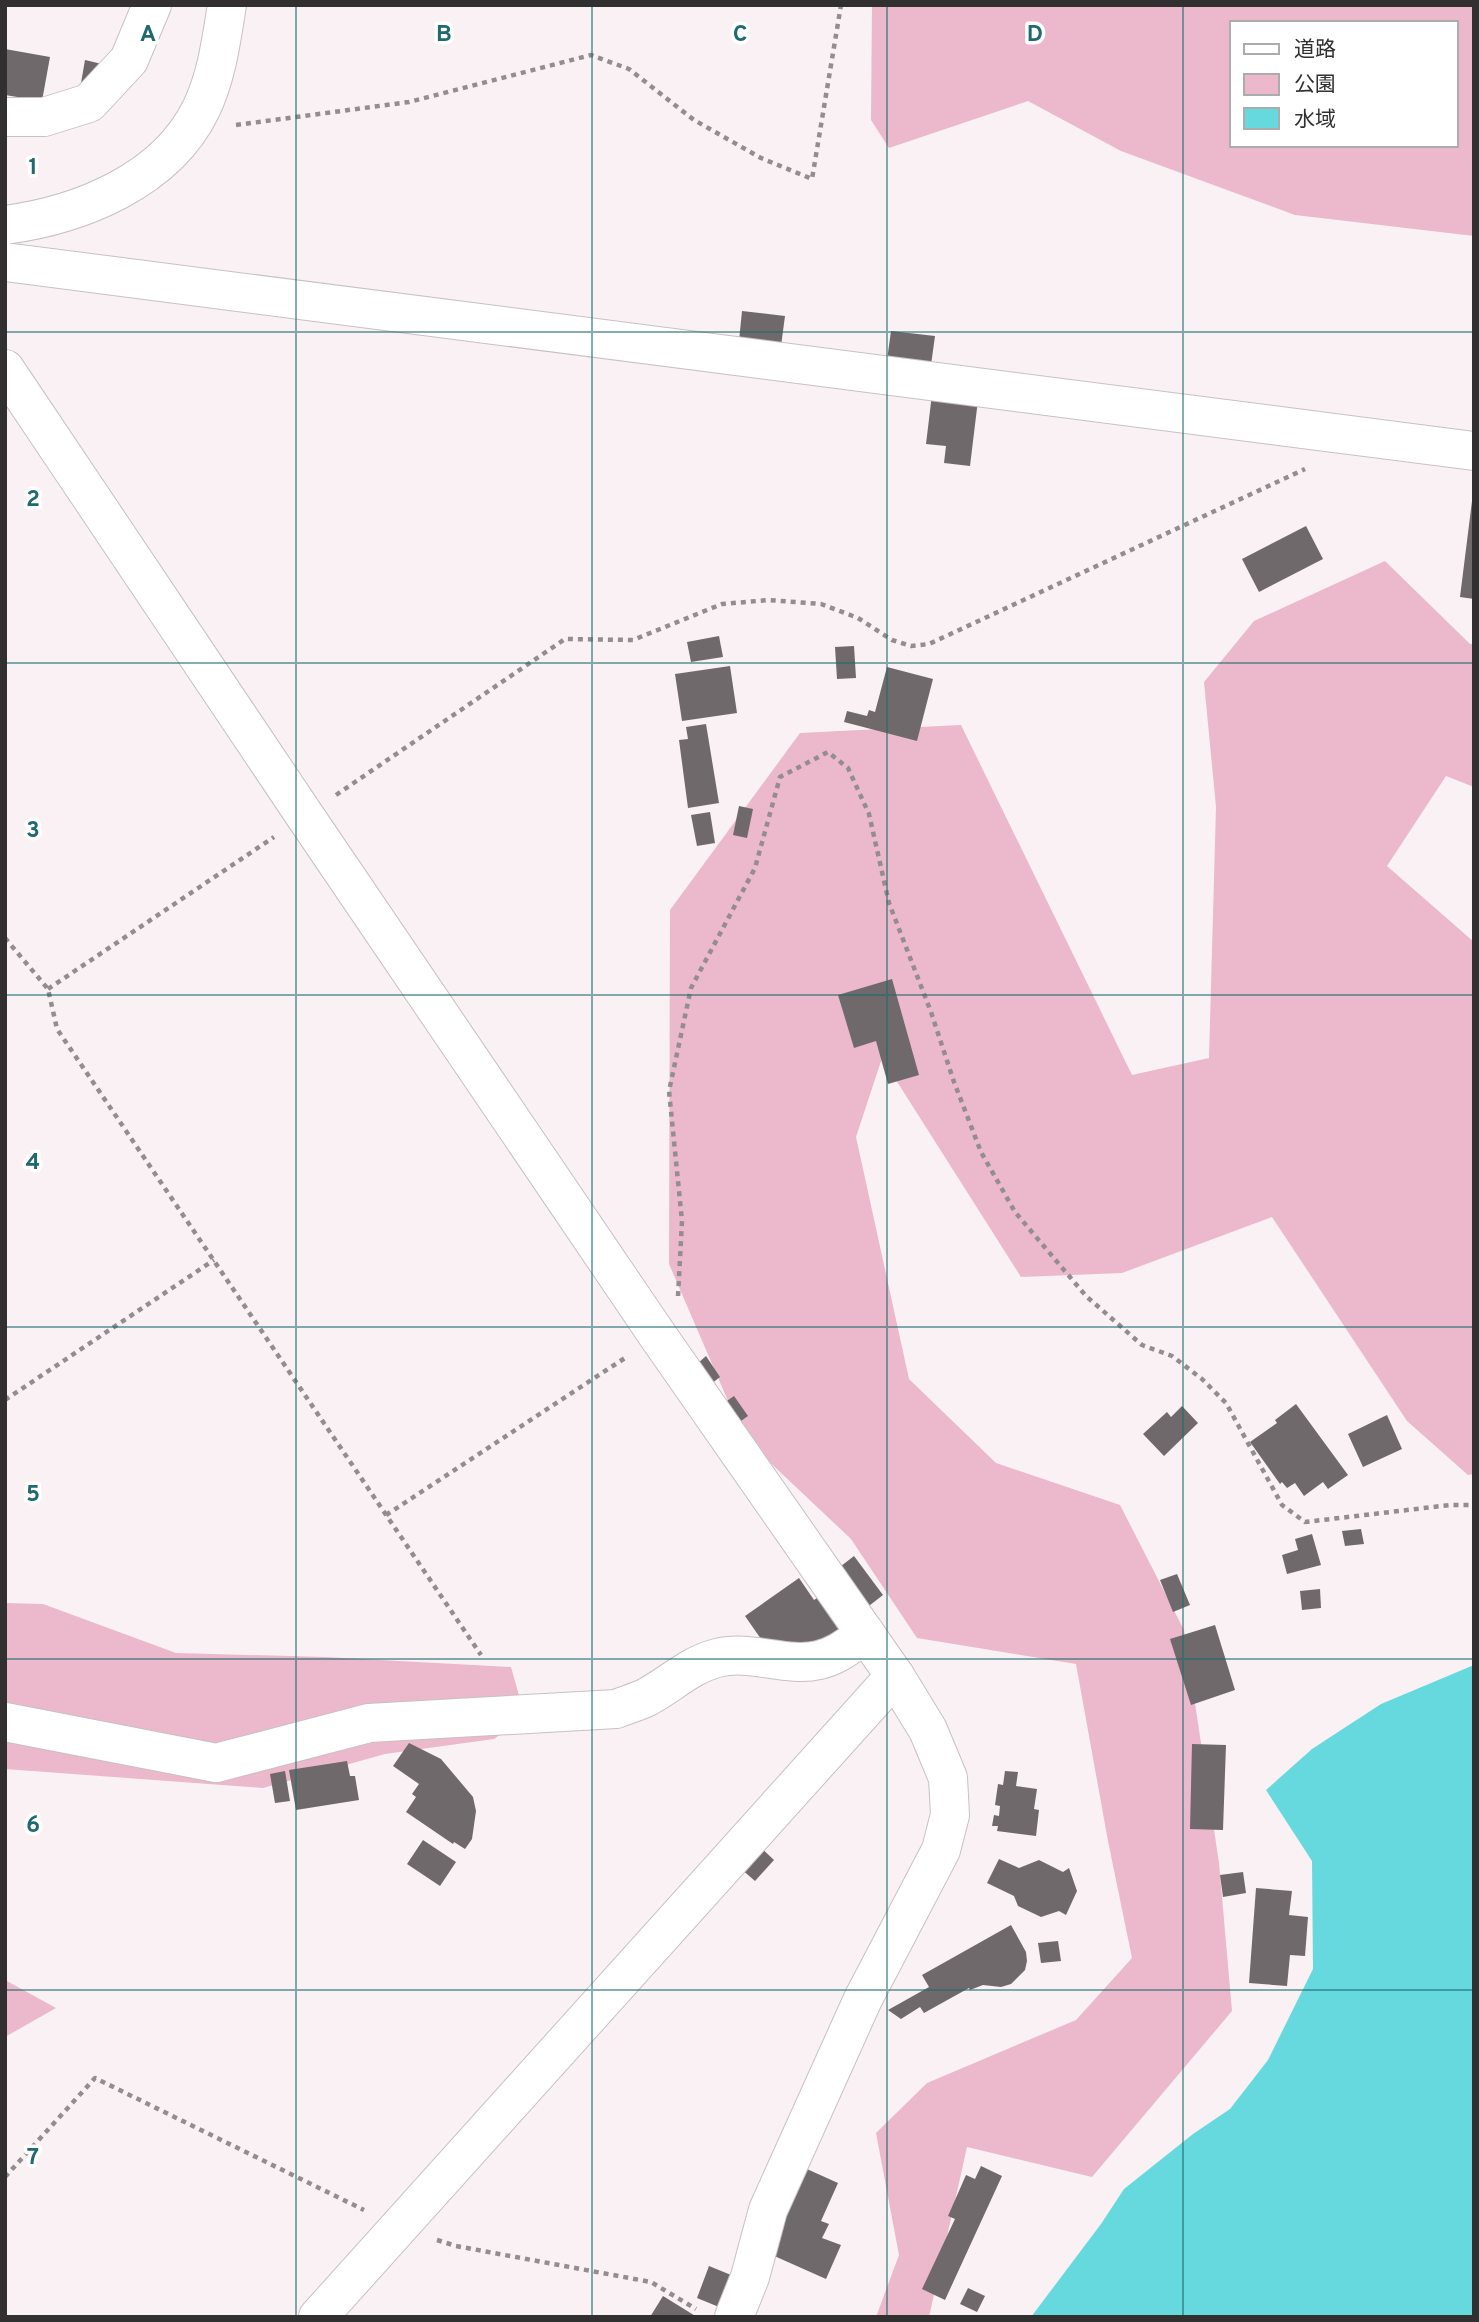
<svg xmlns="http://www.w3.org/2000/svg" width="1479" height="2322" font-family="Overpass,'Noto Sans JP',sans-serif">
  <rect width="100%" height="100%" fill="#f9f1f3"/>
  <g fill="#ecb8cb" fill-rule="evenodd">
    <path d="M872,5H1474V236L1295,215L1121,151L1028,101L889,148L871,120ZM1232,23H1456V145H1232Z"/>
    <polygon points="1385,561 1470,644 1474,644 1474,787 1446,776 1387,866 1474,942 1474,1474 1468,1475 1407,1421 1272,1217 1122,1273 1021,1277 882,1058 856,1137 909,1379 996,1463 1120,1505 1184,1630 1219,1863 1232,2011 1092,2177 967,2147 929,2317 876,2317 899,2255 876,2133 927,2083 1076,2020 1132,1958 1108,1841 1076,1664 917,1638 851,1539 744,1438 669,1264 670,910 800,733 961,725 1132,1075 1209,1058 1216,807 1204,682 1254,621"/>
    <polygon points="5,1603 43,1604 176,1653 325,1657 511,1667 525,1717 494,1739 385,1754 263,1788 5,1769"/>
    <polygon points="5,1980 56,2008 5,2037"/>
  </g>
  <polygon fill="#66d9df" points="1474,1665 1474,2317 1031,2317 1101,2224 1124,2189 1193,2134 1230,2109 1268,2060 1313,1969 1312,1861 1266,1790 1312,1749 1381,1704"/>
  <g fill="#70696b">
    <polygon points="5,49 50,57 42,101 5,95"/>
    <polygon points="85,60 106,65 87,84 81,83"/>
    <polygon points="742,311 785,316 781,346 739,341"/>
    <polygon points="891,331 935,336 931,365 887,360"/>
    <polygon points="932,394 978,400 970,466 944,463 946,446 926,444"/>
    <polygon points="1472,501 1474,501 1474,599 1460,597"/>
    <polygon points="1306,526 1323,559 1259,592 1242,559"/>
    <polygon points="719,636 723,657 691,662 687,642"/>
    <polygon points="854,646 856,678 837,679 835,647"/>
    <polygon points="730,666 737,713 682,721 675,674"/>
    <polygon points="887,667 933,679 917,741 844,722 847,711 867,716 869,710 875,712"/>
    <polygon points="706,724 719,803 688,808 679,740 688,739 686,727"/>
    <polygon points="739,806 753,809 747,838 733,835"/>
    <polygon points="710,812 715,843 697,846 691,815"/>
    <polygon points="892,979 919,1075 888,1084 876,1041 854,1048 838,995"/>
    <polygon points="706,1356 720,1377 711,1384 697,1364"/>
    <polygon points="734,1396 748,1416 738,1423 724,1403"/>
    <polygon points="1296,1404 1348,1475 1328,1489 1323,1482 1304,1496 1295,1483 1287,1488 1282,1482 1280,1484 1250,1442 1277,1423 1275,1420"/>
    <polygon points="1182,1406 1198,1423 1164,1456 1143,1434 1167,1412 1171,1417"/>
    <polygon points="1387,1415 1402,1449 1363,1467 1348,1434"/>
    <polygon points="1361,1529 1364,1544 1345,1546 1342,1531"/>
    <polygon points="1312,1534 1321,1565 1287,1574 1282,1555 1298,1550 1295,1539"/>
    <polygon points="854,1556 883,1595 865,1609 836,1570"/>
    <polygon points="1177,1574 1190,1605 1173,1612 1160,1580"/>
    <polygon points="799,1578 814,1600 823,1594 848,1628 814,1652 761,1639 745,1616"/>
    <polygon points="1320,1589 1321,1608 1302,1610 1300,1591"/>
    <polygon points="1215,1625 1235,1690 1191,1705 1170,1639"/>
    <polygon points="409,1743 441,1759 473,1797 476,1811 472,1839 465,1849 454,1842 453,1844 406,1812 416,1797 412,1794 419,1784 393,1766"/>
    <polygon points="1192,1744 1226,1745 1223,1830 1190,1829"/>
    <polygon points="347,1761 350,1776 355,1776 359,1800 296,1810 289,1770"/>
    <polygon points="285,1771 290,1801 275,1803 270,1774"/>
    <polygon points="1005,1771 1018,1772 1016,1786 1037,1789 1034,1809 1039,1810 1036,1836 997,1831 998,1826 992,1826 994,1815 999,1816 1000,1806 995,1805 998,1784 1003,1785"/>
    <polygon points="423,1840 456,1862 440,1886 407,1864"/>
    <polygon points="759,1846 774,1860 755,1881 740,1868"/>
    <polygon points="999,1859 1019,1868 1039,1860 1063,1872 1069,1868 1077,1891 1066,1915 1059,1911 1041,1917 1018,1906 1014,1896 987,1883"/>
    <polygon points="1243,1872 1246,1893 1223,1897 1220,1875"/>
    <polygon points="1256,1888 1292,1891 1289,1915 1308,1917 1305,1956 1290,1955 1287,1986 1249,1983"/>
    <polygon points="1011,1925 1026,1952 1027,1961 1025,1970 1011,1984 1001,1987 983,1985 970,1990 969,1988 924,2013 920,2007 901,2019 888,2010 929,1987 922,1975"/>
    <polygon points="1058,1941 1061,1961 1041,1963 1038,1943"/>
    <polygon points="798,2165 838,2183 821,2221 829,2224 822,2238 841,2245 826,2279 761,2250"/>
    <polygon points="981,2166 1002,2176 945,2300 922,2289 955,2219 948,2216 966,2175 975,2179"/>
    <polygon points="709,2266 731,2275 719,2307 697,2298"/>
    <polygon points="968,2288 985,2296 977,2312 960,2304"/>
    <polygon points="663,2296 697,2317 650,2317"/>
  </g>
  <g fill="none" stroke-linecap="round" stroke-linejoin="round">
    <defs>
      <g id="minor">
        <polyline points="5,117 44,117 89,103 129,60 152,5"/>
        <path d="M5,225C80,215 166,181 201,109C217,76 221,41 227,5"/>
        <polyline points="5,262 1474,451"/>
        <polyline points="5,369 305,816 658,1336 895,1676 928,1730 948,1778 950,1815 941,1850 863,1999 768,2210 750,2277 734,2317"/>
        <path d="M5,1722L216,1763L369,1723L616,1709C626,1705 637,1702 647,1697C671,1684 690,1665 717,1658C751,1649 786,1668 819,1660C837,1656 851,1644 866,1634"/>
        <polyline points="318,2317 895,1676"/>
      </g>
    </defs>
    <use href="#minor" stroke="#c8c0c2" stroke-width="40"/>
    <g stroke="#938d8f" stroke-width="4.5" stroke-dasharray="5 5" stroke-linecap="butt">
      <polyline points="236,125 409,102 591,55 629,69 694,120 761,158 812,179 841,5"/>
      <polyline points="336,795 565,639 633,640 722,604 769,600 821,604 858,618 892,640 911,646 929,644 1305,469"/>
      <polyline points="5,938 48,989 57,1029 481,1655"/>
      <polyline points="48,989 274,837"/>
      <polyline points="678,1296 682,1221 669,1091 691,988 755,868 780,777 828,752 848,768 869,814 889,903 931,1012 954,1082 981,1152 1015,1212 1086,1296 1142,1345 1172,1356 1202,1379 1226,1403 1282,1505 1305,1522 1450,1505 1474,1505"/>
      <polyline points="5,1400 214,1260"/>
      <polyline points="386,1515 628,1356"/>
      <polyline points="5,2177 95,2078 364,2210"/>
      <polyline points="437,2240 456,2246 651,2282 696,2309"/>
    </g>
    <use href="#minor" stroke="#fff" stroke-width="38"/>
  </g>
  <path fill="none" stroke="#1e6a6e" stroke-width="2" stroke-opacity="0.55" d="M296,5V2317M592,5V2317M887,5V2317M1183,5V2317M5,332H1474M5,663H1474M5,995H1474M5,1327H1474M5,1659H1474M5,1990H1474"/>
  <g font-size="23" text-anchor="middle" font-weight="bold" fill="#1e6a6e" stroke="#fff" stroke-width="7" stroke-linejoin="round" paint-order="stroke">
    <text x="148" y="41">A</text>
    <text x="444" y="41">B</text>
    <text x="740" y="41">C</text>
    <text x="1035" y="41">D</text>
    <text x="33" y="174">1</text>
    <text x="33" y="506">2</text>
    <text x="33" y="837">3</text>
    <text x="33" y="1169">4</text>
    <text x="33" y="1501">5</text>
    <text x="33" y="1832">6</text>
    <text x="33" y="2164">7</text>
  </g>
  <rect width="1479" height="2322" fill="none" stroke="#322f30" stroke-width="14"/>
  <rect x="1230" y="21" width="228" height="126" fill="#ffffff" stroke="#adacac" stroke-width="2"/>
  <rect x="1244" y="44" width="35" height="10" fill="#ffffff" stroke="#adacac" stroke-width="2"/>
  <text x="1294" y="56" font-size="21" fill="#322f30">道路</text>
  <rect x="1244" y="74" width="35" height="21" fill="#ecb8cb" stroke="#adacac" stroke-width="2"/>
  <text x="1294" y="91" font-size="21" fill="#322f30">公園</text>
  <rect x="1244" y="108" width="35" height="21" fill="#66d9df" stroke="#adacac" stroke-width="2"/>
  <text x="1294" y="126" font-size="21" fill="#322f30">水域</text>
</svg>
